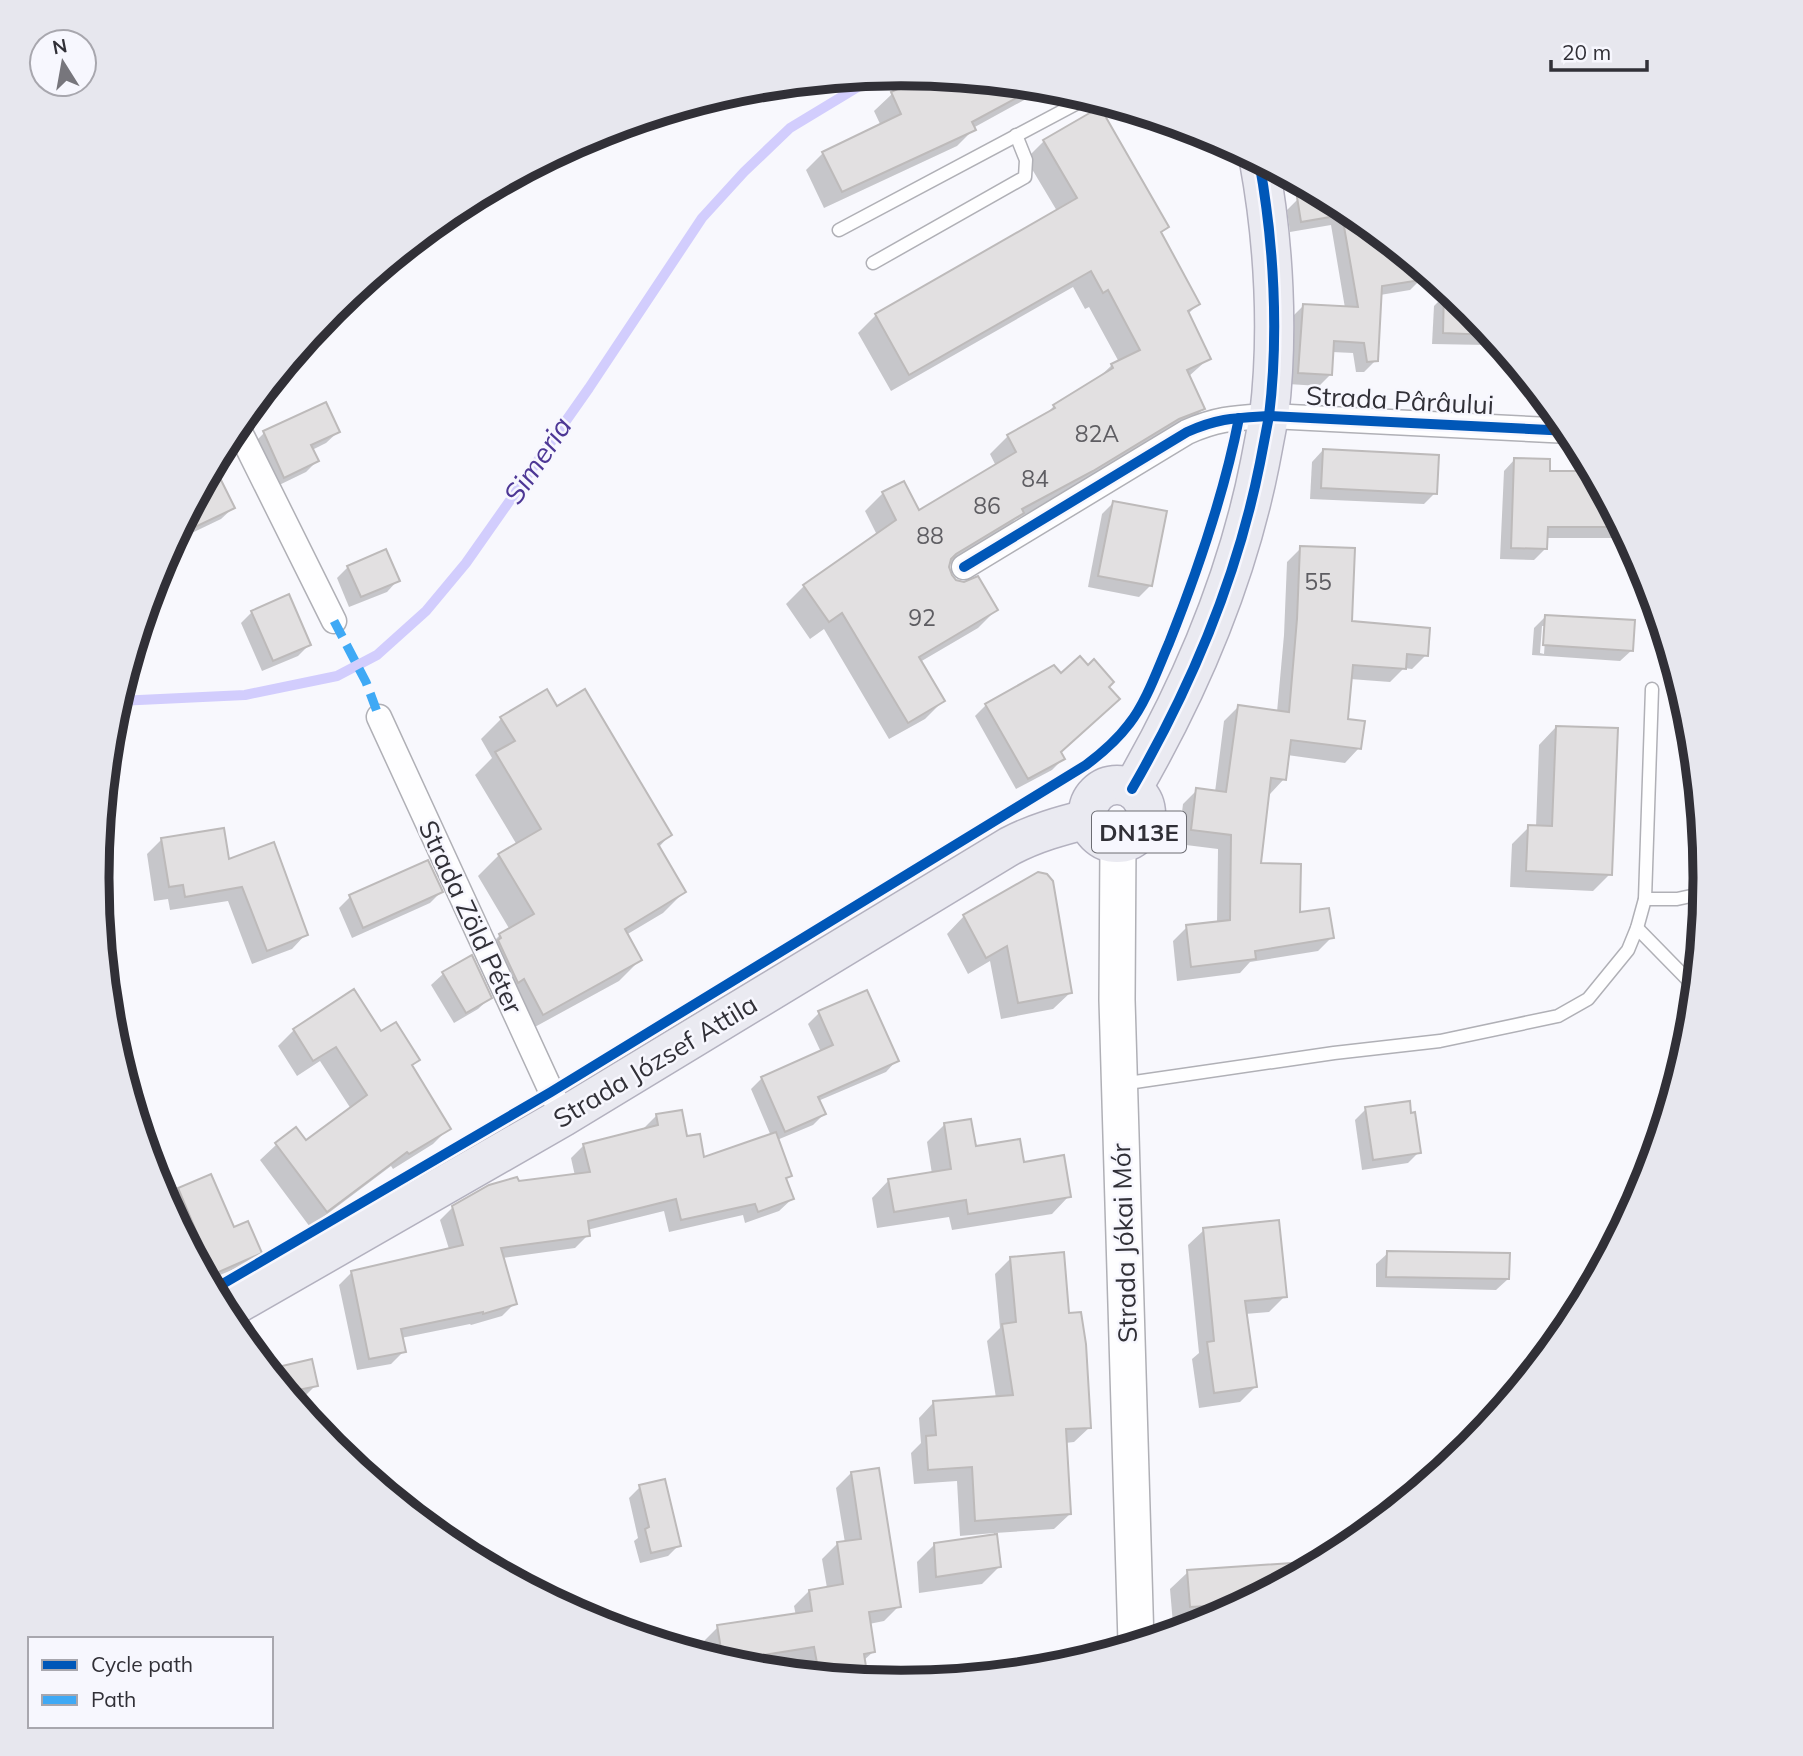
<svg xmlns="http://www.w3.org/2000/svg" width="1803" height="1756" font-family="Mulish,sans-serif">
  <rect width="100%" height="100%" fill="#f8f8fd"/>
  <g fill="#0003" fill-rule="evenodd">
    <polygon points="929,76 1046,88 973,128 974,129 957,146 824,208 806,170 823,153 881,126 874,111 892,94"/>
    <polygon points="1044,141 1167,227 1160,234 1198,304 1188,314 1208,359 1188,377 1203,409 1185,427 1015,520 1004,531 948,565 947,568 955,581 996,610 978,628 920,662 943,701 925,719 889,739 824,629 810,639 786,604 804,586 877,535 865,511 883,493 919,512 996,466 990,454 1008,436 1045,415 1054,406 1096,380 1112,365 1119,362 1089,307 1085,309 1073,287 891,391 858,333 876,315 1057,211 1026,159"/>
    <polygon points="1302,184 1349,209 1421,279 1410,290 1380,295 1376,360 1364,372 1356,372 1353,353 1332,352 1330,375 1319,386 1288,384 1292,317 1303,306 1345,308 1331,225 1290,232 1287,210 1298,199 1305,198"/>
    <polygon points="1445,295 1453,295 1471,309 1494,338 1487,345 1432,344 1434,306"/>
    <polygon points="309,338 311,340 296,354"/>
    <polygon points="325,404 338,432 326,443 312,450 317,461 306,472 273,488 253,444 264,433"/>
    <polygon points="1323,450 1435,493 1424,504 1310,499 1312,462"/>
    <polygon points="1515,459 1548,473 1593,473 1627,538 1546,538 1545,549 1534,560 1500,559 1504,471"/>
    <polygon points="213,468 233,508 221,519 173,542"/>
    <polygon points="1113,503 1151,585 1139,597 1088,587 1102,514"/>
    <polygon points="1301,548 1351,622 1426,655 1412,669 1404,668 1390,682 1350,679 1346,721 1359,748 1345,763 1287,755 1284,779 1270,794 1267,793 1259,865 1299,914 1332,937 1318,951 1250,962 1240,973 1177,981 1173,941 1187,927 1217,923 1218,849 1178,844 1183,804 1197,790 1215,792 1224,721 1238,707 1277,712 1284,635 1287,562"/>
    <polygon points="348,567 398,580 387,592 349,607 337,578"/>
    <polygon points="252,612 309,645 298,656 262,671 241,623"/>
    <path d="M1545,617L1632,650L1620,661L1532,655L1534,628ZM1542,626H1546L1544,654L1540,653Z"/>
    <polygon points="986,705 1059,752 1063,759 1052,770 1016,789 975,716"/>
    <polygon points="556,708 670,835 658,848 684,892 663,913 626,935 640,960 619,981 522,1034 502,999 496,1003 478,962 480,960 479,956 500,935 510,930 478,876 499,855 517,845 475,775 492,758 481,739 502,718"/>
    <polygon points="1556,727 1610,874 1593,891 1510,887 1512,844 1529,827 1536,827 1539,745"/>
    <polygon points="162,839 228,862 306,934 292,949 252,964 228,901 170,910 168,899 154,901 147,854"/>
    <polygon points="428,862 441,892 430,903 352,938 339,908 350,897"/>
    <polygon points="1038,874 1071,992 1053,1009 1001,1019 990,961 968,974 947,934 964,916"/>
    <polygon points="471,957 490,998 478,1009 454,1023 431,985 443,974"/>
    <polygon points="353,991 381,1034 418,1060 410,1067 449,1128 433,1144 393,1169 391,1166 310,1227 260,1160 276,1145 296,1129 306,1143 351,1109 320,1061 297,1076 278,1046 294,1030"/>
    <polygon points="819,1013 897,1060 886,1072 818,1101 824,1114 813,1125 777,1140 790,1176 785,1180 792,1199 779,1211 745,1223 743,1215 669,1232 664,1211 587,1230 588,1235 575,1248 502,1258 515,1303 502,1316 471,1325 470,1324 401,1338 404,1351 391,1364 357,1370 339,1285 352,1272 449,1249 440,1220 453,1207 517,1183 575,1176 571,1158 584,1145 644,1130 644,1128 656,1116 685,1138 702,1159 771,1136 751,1089 762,1078 821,1052 808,1024"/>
    <polygon points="134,1077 142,1105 135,1110 126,1079"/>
    <polygon points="1366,1109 1419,1152 1408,1163 1362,1170 1355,1120"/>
    <polygon points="944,1125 975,1148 1022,1164 1069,1196 1052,1214 952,1230 949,1217 877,1228 872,1198 889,1180 932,1174 927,1142"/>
    <polygon points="179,1189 233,1229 260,1253 251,1262 208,1280 186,1238 170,1198"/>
    <polygon points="1204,1230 1285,1296 1269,1312 1245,1314 1255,1387 1240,1402 1199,1408 1192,1359 1199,1353 1188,1245"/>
    <polygon points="1388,1253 1508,1279 1496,1290 1376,1287 1376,1264"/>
    <polygon points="1010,1259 1068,1315 1090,1427 1074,1442 1065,1443 1070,1514 1054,1529 995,1533 1000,1566 982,1584 919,1593 917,1562 934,1545 994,1536 994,1533 960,1536 957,1481 914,1484 911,1453 921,1443 919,1418 934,1402 996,1398 987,1341 1000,1328 995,1274"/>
    <polygon points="311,1362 316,1385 305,1396 293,1399 270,1370"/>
    <polygon points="851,1473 899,1606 884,1621 869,1624 873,1652 863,1661 866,1679 744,1667 705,1655 703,1642 718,1627 796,1616 794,1606 809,1591 827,1588 822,1559 837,1544 845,1543 836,1488"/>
    <polygon points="640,1487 679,1545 668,1556 640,1563 634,1541 638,1538 629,1498"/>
    <polygon points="1188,1572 1296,1575 1209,1621 1173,1624 1170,1589"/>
  </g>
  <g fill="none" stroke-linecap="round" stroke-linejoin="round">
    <polyline stroke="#d2cdfd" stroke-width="10" points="118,701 245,695 337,676 377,655 426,611 466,563 589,388 702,218 744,172 790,128 876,76"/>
  </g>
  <g fill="#e2e0e1" stroke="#bdbaba" stroke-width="2">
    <polygon points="925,76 1037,87 972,122 976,130 842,192 822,152 901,114 891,92"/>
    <polygon points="1100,107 1169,227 1161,232 1200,304 1188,311 1211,359 1187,370 1205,409 1179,419 1093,471 1022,509 1024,513 956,554 951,559 949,567 952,575 956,580 964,582 978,576 998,610 919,657 945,701 908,723 842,613 829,622 803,585 896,520 882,492 904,481 919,510 1016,452 1007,435 1055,408 1053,405 1113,368 1111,364 1140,350 1108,290 1103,293 1091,271 909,375 875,314 1077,198 1043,140"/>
    <polygon points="1319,193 1349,209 1433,278 1382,286 1378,361 1367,362 1364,343 1334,341 1332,375 1298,373 1303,304 1358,307 1342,215 1301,222 1297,197"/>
    <polygon points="1444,288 1471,309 1491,335 1443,333"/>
    <polygon points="326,402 340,432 311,445 319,461 284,478 263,431"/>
    <polygon points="1323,449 1439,455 1437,494 1321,488"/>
    <polygon points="1514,458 1550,459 1550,471 1592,471 1622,527 1548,527 1547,549 1511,548"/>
    <polygon points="214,466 235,508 176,536 199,494"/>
    <polygon points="1113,501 1167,511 1152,586 1098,576"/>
    <polygon points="1300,546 1355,548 1352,621 1430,628 1428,656 1407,654 1406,669 1353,665 1348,719 1365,721 1361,749 1291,740 1286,780 1271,778 1261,863 1301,864 1300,912 1329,908 1334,938 1255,951 1256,959 1191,967 1186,925 1230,920 1231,835 1191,830 1196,788 1226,792 1238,705 1289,712 1297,619"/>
    <polygon points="386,549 400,581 361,597 347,566"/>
    <polygon points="289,594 311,645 273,661 251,611"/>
    <polygon points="1545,615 1635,620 1633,651 1543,645"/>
    <polygon points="1080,656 1088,665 1094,659 1114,682 1109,687 1120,699 1061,752 1065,759 1028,779 985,704 1054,665 1061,673"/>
    <polygon points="547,689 557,706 585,689 672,835 658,844 686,892 625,929 642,960 543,1015 524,979 518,983 498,940 501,938 499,934 534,914 498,854 541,829 495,752 515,741 500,717"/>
    <polygon points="1556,726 1618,728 1612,875 1526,871 1528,825 1552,826"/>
    <polygon points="224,828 229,859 274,842 308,935 267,951 242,887 185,897 183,885 169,887 161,838"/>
    <polygon points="428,860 443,892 363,928 349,895"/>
    <polygon points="1038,872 1047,874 1053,881 1072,993 1018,1003 1007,946 986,958 963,915"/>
    <polygon points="472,955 492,998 466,1013 442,972"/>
    <polygon points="354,989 381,1031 396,1022 420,1060 412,1065 451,1129 409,1154 407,1152 327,1212 275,1143 296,1127 306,1140 367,1095 336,1047 313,1061 293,1029"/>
    <polygon points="867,990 899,1061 818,1097 826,1114 785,1132 761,1077 833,1045 818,1011"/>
    <polygon points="1410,1101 1411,1113 1415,1112 1421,1153 1373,1160 1365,1107"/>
    <polygon points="682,1110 687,1136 700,1134 704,1157 776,1132 792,1176 786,1178 794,1199 758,1212 755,1204 681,1220 676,1199 588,1221 590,1236 501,1248 517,1304 483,1314 483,1312 401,1329 406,1352 369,1359 351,1271 463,1245 452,1206 489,1185 517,1177 519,1181 590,1172 583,1144 658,1125 656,1114"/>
    <polygon points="971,1119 976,1146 1020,1139 1024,1162 1064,1155 1071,1197 968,1214 966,1200 894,1212 888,1179 951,1169 944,1123"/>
    <polygon points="211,1174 234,1227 248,1221 262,1253 214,1274 178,1188"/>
    <polygon points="1279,1220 1287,1297 1245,1301 1257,1387 1214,1393 1207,1342 1214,1341 1203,1228"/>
    <polygon points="1387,1251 1510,1253 1509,1279 1386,1277"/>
    <polygon points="1064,1252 1069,1313 1081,1312 1086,1344 1091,1428 1066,1429 1071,1514 975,1521 972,1467 928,1470 926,1436 936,1435 933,1401 1013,1395 1002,1324 1016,1322 1010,1257"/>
    <polygon points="312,1359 318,1386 288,1392 269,1369"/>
    <polygon points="879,1468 901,1607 869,1612 875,1652 864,1654 868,1679 819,1674 814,1647 757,1656 759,1668 744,1667 723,1661 717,1625 812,1611 809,1590 843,1584 837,1542 861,1539 851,1472"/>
    <polygon points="665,1479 681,1546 651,1553 645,1529 649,1527 639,1485"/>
    <polygon points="997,1534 1001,1567 936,1577 934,1543"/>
    <polygon points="1322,1561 1242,1604 1190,1607 1187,1570"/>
  </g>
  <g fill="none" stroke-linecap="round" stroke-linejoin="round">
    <defs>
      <g id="service">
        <polyline points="839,230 1087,98"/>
        <polyline points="873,263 1025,177 1026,160 1016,135"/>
        <polyline points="1645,899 1677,899 1705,893"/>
        <polyline points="1637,928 1687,979 1694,995"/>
        <polyline points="1121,1084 1334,1053 1440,1041 1558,1016 1588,999 1628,950 1637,928 1645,899 1652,689"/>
      </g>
      <g id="minor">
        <polyline points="237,426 334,621"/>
        <path d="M964,567L1187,432C1218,418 1235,418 1268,416L1570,431"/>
        <polyline points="379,717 563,1117"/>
      </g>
      <polyline id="secondary" points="1118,843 1117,1000 1136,1643"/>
      <g id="primary">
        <circle cx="1117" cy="814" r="29"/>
        <path d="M1132,789C1191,687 1237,579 1260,463C1263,447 1266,432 1269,416C1279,334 1274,242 1259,161"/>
        <path d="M225,1311L563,1117L1010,846C1035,833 1060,826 1088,819"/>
      </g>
    </defs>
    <use href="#service" stroke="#b0b0b6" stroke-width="15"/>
    <use href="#minor" stroke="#b0b0b6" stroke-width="27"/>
    <use href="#secondary" stroke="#b0b0b6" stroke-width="38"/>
    <use href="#primary" stroke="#b3b1bf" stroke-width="41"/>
    <use href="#service" stroke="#fefeff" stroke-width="12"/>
    <use href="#minor" stroke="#fefeff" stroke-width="24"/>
    <use href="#secondary" stroke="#fefeff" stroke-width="35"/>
    <use href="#primary" stroke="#eaeaf1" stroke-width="38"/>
    <polyline stroke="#3fa9f5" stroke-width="9" stroke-dasharray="18 9" stroke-linecap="butt" points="334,621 366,682 379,717"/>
    <defs>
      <g id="cycleway">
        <path d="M964,567L1187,432C1218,418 1235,418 1268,416L1570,431"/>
        <path d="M1132,789C1191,687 1237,579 1260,463C1263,447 1266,432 1269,416C1279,334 1274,242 1259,161"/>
        <path d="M214,1289L551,1092L1086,765C1102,753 1117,740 1129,724C1146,703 1158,668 1169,643C1198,570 1224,495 1239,418"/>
      </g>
    </defs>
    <use href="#cycleway" stroke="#f7f7fe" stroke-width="15"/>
    <use href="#cycleway" stroke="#0057b8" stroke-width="10"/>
  </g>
  <g text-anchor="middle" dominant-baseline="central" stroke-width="5" stroke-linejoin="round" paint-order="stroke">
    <g font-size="23" fill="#5e5d62">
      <text x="1097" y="433">82A</text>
      <text x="1035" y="478">84</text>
      <text x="987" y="505">86</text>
      <text x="930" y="535">88</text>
      <text x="1318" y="581">55</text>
      <text x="922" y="617">92</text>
    </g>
    <rect fill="#f7f7fe" stroke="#6c6c73" stroke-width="2" x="1092" y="811.5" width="94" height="41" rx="5"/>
    <g font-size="24" font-weight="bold" fill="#313037">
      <text x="1139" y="832">DN13E</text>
    </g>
    <g font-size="26" fill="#313037" stroke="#f7f7fe">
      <text transform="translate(1400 400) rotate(3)">Strada Pârâului</text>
      <text transform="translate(471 917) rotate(65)">Strada Zöld Péter</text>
      <text transform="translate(655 1061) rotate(-31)">Strada József Attila</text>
      <text transform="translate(1124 1243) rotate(-92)">Strada Jókai Mór</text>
    </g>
    <g font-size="28" font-style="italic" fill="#4d3795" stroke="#f7f7fe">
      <text transform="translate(537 460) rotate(-56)">Simeria</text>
    </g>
  </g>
  <path d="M0 0H1803V1756H0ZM109 878a792 792 0 1 1 1584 0a792 792 0 1 1-1584 0Z" fill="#e7e7ee" fill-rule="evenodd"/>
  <path fill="none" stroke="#313037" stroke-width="9" d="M109 878a792 792 0 1 1 1584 0a792 792 0 1 1-1584 0Z"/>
  <rect x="28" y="1637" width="245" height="91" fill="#f7f7fe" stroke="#a8a7ae" stroke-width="2"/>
  <rect x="42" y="1660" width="35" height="10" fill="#0057b8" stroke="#a8a7ae" stroke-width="2"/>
  <text x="91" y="1672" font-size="21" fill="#313037">Cycle path</text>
  <rect x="42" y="1695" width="35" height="10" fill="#3fa9f5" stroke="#a8a7ae" stroke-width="2"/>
  <text x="91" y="1707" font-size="21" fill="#313037">Path</text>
  <g transform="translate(63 63) rotate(349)"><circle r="33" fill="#f7f7fe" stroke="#a8a7ae" stroke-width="2"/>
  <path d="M0-5L12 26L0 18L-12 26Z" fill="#77767c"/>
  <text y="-10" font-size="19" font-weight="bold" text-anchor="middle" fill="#313037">N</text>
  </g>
  <path d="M1551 60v10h96v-10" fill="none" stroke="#313037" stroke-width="3.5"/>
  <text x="1562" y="60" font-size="21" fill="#313037" stroke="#f7f7fe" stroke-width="5" paint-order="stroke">20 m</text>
</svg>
